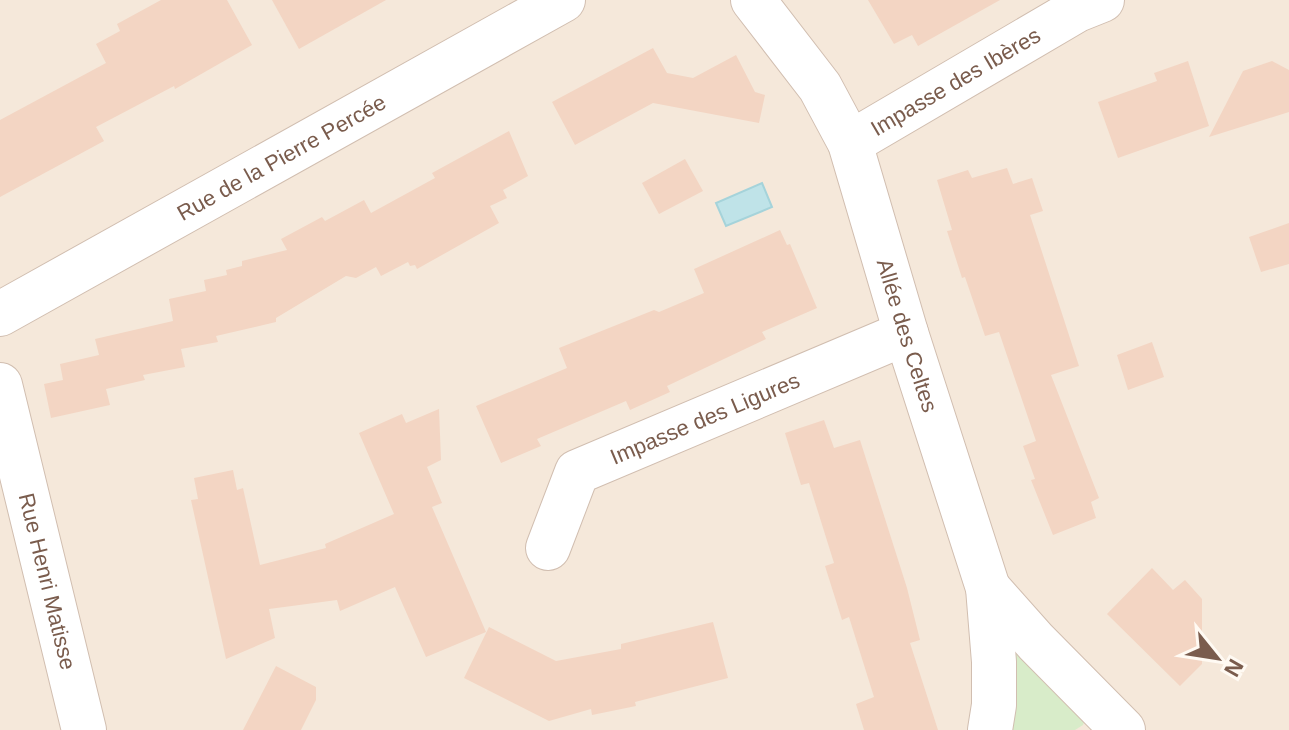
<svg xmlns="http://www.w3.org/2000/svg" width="1289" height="730" font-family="Helvetica,sans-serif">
  <rect width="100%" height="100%" fill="#fdf6ec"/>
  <rect fill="#f5e8da" x="0" y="0" width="1289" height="730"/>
  <polygon fill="#d8ecc9" points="1008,644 1086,717 1083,725 1075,730 1009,730"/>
  <polygon fill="#bfe3e8" stroke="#a5d3da" stroke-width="2" points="762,183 772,207 726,226 716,203"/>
  <g fill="#f3d5c3">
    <polygon points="161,0 227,0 252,45 175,89 174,86 96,127 104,141 0,197 0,120 106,63 96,44 120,31 117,24"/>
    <polygon points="272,0 386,0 299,49"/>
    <polygon points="868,0 1000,0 918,46 912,35 894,44"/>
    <polygon points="653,48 667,73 693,78 736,55 755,92 765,95 759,123 653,103 575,145 552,102"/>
    <polygon points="1188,61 1209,126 1118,158 1098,102 1157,81 1154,73"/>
    <polygon points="1272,61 1289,70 1289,112 1209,137 1243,71"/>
    <polygon points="509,131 528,176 503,190 507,198 490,206 499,223 417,269 415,265 410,266 408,262 381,276 376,267 356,278 346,276 276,318 276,322 216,336 218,342 181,349 185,367 143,375 145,380 106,389 110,405 51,418 44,384 63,380 60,364 99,355 95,339 173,321 169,299 206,291 204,280 227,275 226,270 242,266 242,261 287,250 281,239 322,217 325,221 364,200 371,213 435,178 432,173"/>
    <polygon points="685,159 703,191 659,214 642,183"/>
    <polygon points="1007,168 1013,184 1032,178 1043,211 1030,215 1079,366 1051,375 1099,498 1091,502 1096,518 1053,535 1031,480 1035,479 1023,446 1036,441 999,332 985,336 965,277 962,278 947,231 952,230 937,180 968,170 972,178"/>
    <polygon points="1289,223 1289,264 1261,272 1249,237"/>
    <polygon points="780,230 787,245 790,244 817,308 762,332 766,339 667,386 670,392 630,410 626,401 537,439 541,446 501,463 476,406 567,368 559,348 654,310 659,312 704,293 694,269"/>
    <polygon points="1152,342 1164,377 1128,390 1117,355"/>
    <polygon points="439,409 441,460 427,467 442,503 432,507 486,632 426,657 395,587 340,611 337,600 269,609 275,638 226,659 191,500 198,499 194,478 233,470 237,490 243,488 260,565 326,548 325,544 394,514 359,433 402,414 406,423"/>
    <polygon points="824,420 834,448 860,440 907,588 920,640 910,643 938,730 864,730 856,704 874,697 849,617 842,620 825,566 834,563 809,483 801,485 785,433"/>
    <polygon points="1152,568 1173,590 1185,580 1202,599 1202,664 1180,686 1107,614"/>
    <polygon points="713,622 728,678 635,702 636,706 592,715 591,709 549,721 464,678 489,627 556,661 621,649 621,644"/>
    <polygon points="276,666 316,687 316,700 301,730 243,730"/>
  </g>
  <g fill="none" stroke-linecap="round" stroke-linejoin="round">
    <defs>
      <g id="street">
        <path id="s1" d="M753,0L820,87L850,143L906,333L988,588L994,662V705L990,730"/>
        <path id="s2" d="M850,143L1077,10L1102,0"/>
        <path id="s3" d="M0,314L563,0"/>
        <path id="s4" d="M0,385L84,730"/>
        <path id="s5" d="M548,548L577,472L906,333"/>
        <polyline points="988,588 1036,642 1123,730"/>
      </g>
    </defs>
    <use href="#street" stroke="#d1beb0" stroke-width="46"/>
    <use href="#street" stroke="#fff" stroke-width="44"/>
  </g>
  <g text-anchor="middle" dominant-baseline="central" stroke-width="6" stroke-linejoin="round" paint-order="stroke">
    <g font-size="22" fill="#7a5c4d" stroke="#fffaf3">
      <text stroke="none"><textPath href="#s2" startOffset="122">Impasse des Ibères</textPath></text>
      <text stroke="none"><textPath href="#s3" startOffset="322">Rue de la Pierre Percée</textPath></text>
      <text stroke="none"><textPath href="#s1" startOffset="374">Allée des Celtes</textPath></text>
      <text stroke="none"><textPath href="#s5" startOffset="220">Impasse des Ligures</textPath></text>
      <text stroke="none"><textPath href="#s4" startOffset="202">Rue Henri Matisse</textPath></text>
    </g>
  </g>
  <g transform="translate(1217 658) rotate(120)" stroke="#fffaf3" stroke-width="6" paint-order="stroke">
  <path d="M0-6L14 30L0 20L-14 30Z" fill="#7a5c4d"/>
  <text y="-12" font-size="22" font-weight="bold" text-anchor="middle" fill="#7a5c4d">N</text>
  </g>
</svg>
